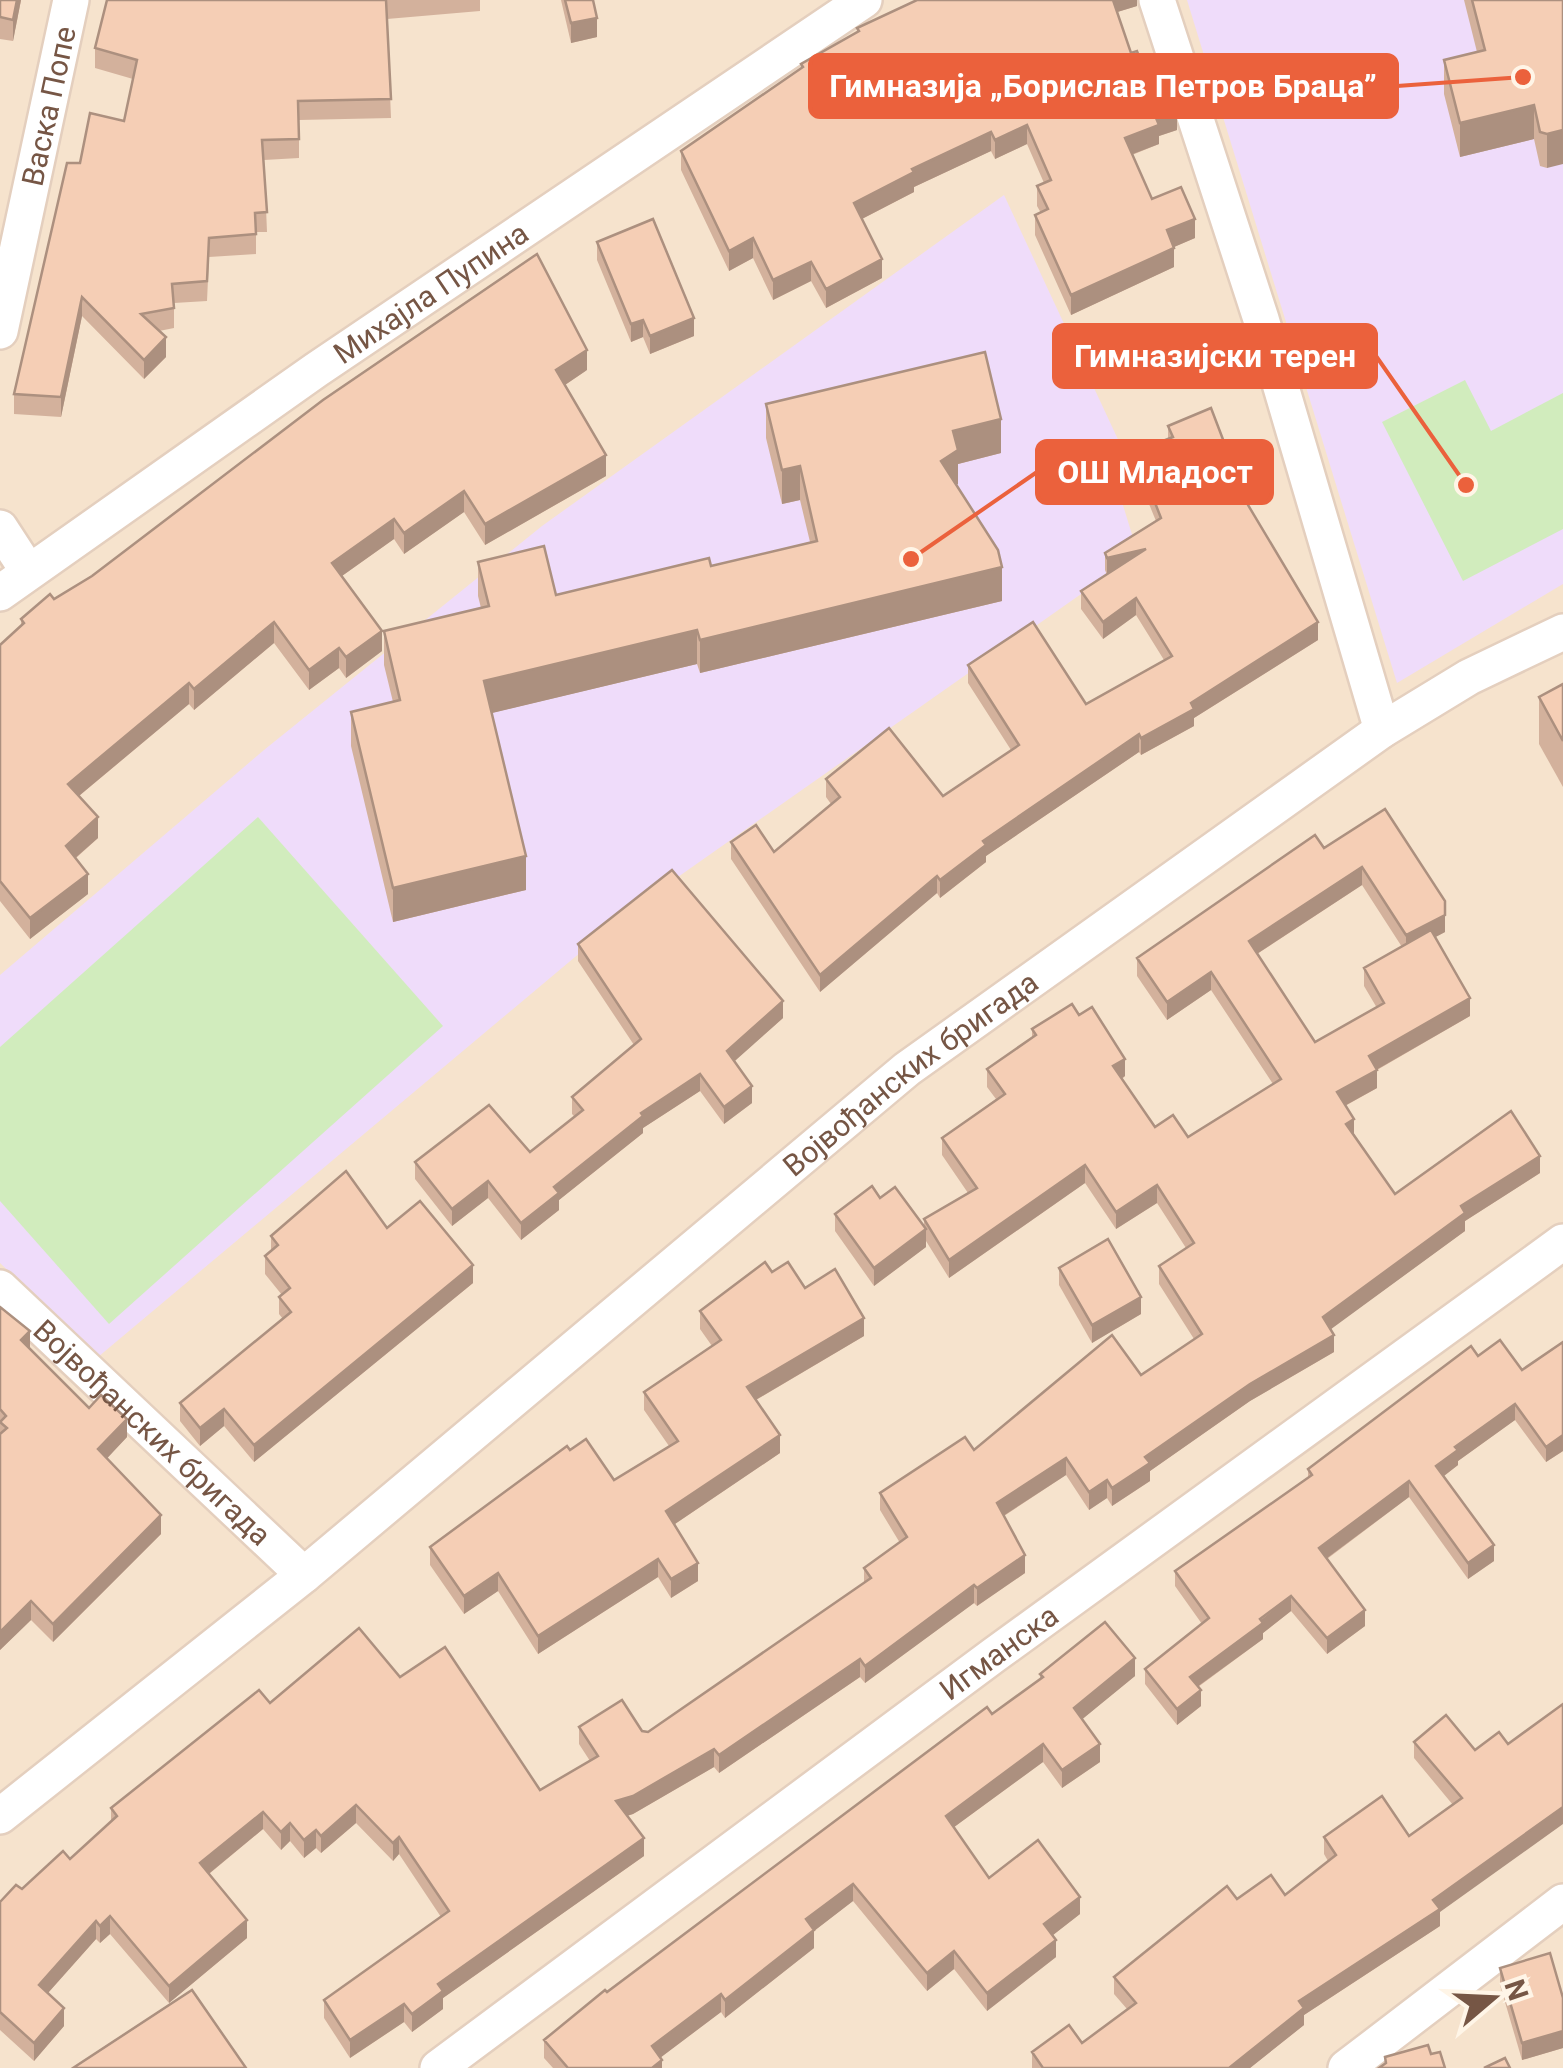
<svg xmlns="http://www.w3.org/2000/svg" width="1563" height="2068" font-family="Roboto,sans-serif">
  <rect width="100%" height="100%" fill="#fef2df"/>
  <rect fill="#f6e3cd" x="0" y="0" width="1563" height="2068"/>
  <g fill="#efdcfa">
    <polygon points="1187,0 1563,0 1563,584 1397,683"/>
    <polygon points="1004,195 1122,448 1114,476 1138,554 631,910 98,1357 0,1263 0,975 264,750 542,526"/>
  </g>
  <g fill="#d1ecbd">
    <polygon points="1465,380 1491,431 1563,393 1563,529 1463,581 1382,422"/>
    <polygon points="258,817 443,1026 109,1324 0,1201 0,1047"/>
  </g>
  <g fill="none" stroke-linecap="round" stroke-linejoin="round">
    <defs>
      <g id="street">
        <polyline points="1157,0 1261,319 1382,730"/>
        <path id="s1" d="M0,331L71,0"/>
        <polyline points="0,528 28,571"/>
        <path id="s2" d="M0,593L316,370L864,0"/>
        <path id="s3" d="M0,1288L304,1575"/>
        <path id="s4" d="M0,1816L304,1575L907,1069L1382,730L1469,677L1563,632"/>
        <path id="s5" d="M438,2068L994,1655L1563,1242"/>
        <polyline points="1346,2068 1563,1902"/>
      </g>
    </defs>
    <use href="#street" stroke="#e4cfbe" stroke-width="40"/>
    <use href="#street" stroke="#fff" stroke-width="35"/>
  </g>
  <g fill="#d3b19c" fill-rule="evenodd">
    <polygon points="0,0 21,0 13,41 0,39"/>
    <polygon points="107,0 480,0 480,11 387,19 391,118 299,120 299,158 264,160 267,232 256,232 256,254 209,257 207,301 174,303 174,328 159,331 166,357 144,379 82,316 61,417 14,414 14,394 80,163 124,121 133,79 95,68 95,48"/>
    <polygon points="561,0 593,0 597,37 571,43"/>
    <polygon points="1137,0 1137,6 1117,12 1131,53 1177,130 1159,136 1159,144 1132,155 1152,199 1195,238 1174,247 1174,267 1071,315 1035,235 1035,215 1041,213 1037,206 1037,186 1044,183 1027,144 995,159 991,151 914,187 914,192 862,219 882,278 826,308 811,281 773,300 753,258 729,271 681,170 681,151 801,69 801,64 857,32 857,28"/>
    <polygon points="1464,0 1563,0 1547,168 1540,166 1534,139 1460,157 1444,94 1444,60 1477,52"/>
    <polygon points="597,242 694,336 650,354 643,337 631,342 597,260"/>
    <polygon points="587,370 565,385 606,476 485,545 464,512 404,554 394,539 342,576 382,651 346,678 339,668 309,690 274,643 194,710 189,704 79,796 98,838 76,858 88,894 30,939 0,901 0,645 21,626 21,619 54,599"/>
    <polygon points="766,404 1001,453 958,464 956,485 1002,601 700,673 697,664 491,713 526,890 393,922 351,746 351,712 393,702 384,665 384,631 481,608 478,596 478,562 556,595 711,566 810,542 800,500 782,504 766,438"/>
    <polygon points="1168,426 1248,505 1318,640 1194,718 1194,726 1141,755 1139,752 986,856 986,862 940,898 937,893 820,992 731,859 731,842 774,852 831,804 826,797 826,779 943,796 1011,750 968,683 968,665 1086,704 1164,660 1136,615 1103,639 1081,609 1081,591 1107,575 1105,570 1105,553 1156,521 1135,470 1135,452 1168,439"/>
    <polygon points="1563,684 1563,787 1539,744 1539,697"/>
    <path d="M1385,809L1445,932L1435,937L1470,1016L1377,1070V1088L1345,1106L1354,1134L1395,1194L1540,1173L1465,1221V1231L1330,1329L1334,1352L1250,1401L1150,1471V1481L1112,1506L1107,1498L1089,1510L1066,1475L1004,1516L1025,1573L977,1606L974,1603L865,1683L860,1677L719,1773L714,1767L633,1814L627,1816L644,1856L443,1998V2009L412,2032L404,2022L350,2058L324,2018V2000L441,1917L399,1854L393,1861L356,1823L321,1853L316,1848L304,1858L290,1841L281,1850L263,1829L209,1874L247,1938L169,2003L110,1934L100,1943L96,1939L48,1993L64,2026L34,2061L0,2030V1902L70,1859L111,1822V1808L270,1703L400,1677L540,1790L590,1761L579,1744V1727L648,1732L864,1583V1568L900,1543L880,1510V1493L1141,1375L1194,1339L1159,1284V1266L1186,1248L1157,1203L1116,1229L1085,1183L949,1278L926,1241V1247L874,1286L835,1231V1214L880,1198L924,1225V1219L968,1193L942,1155V1138L996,1099L987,1087V1069L1032,1038V1029L1079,1015L1125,1076L1122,1079L1155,1127L1188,1137L1273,1084L1211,990L1167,1020L1137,976V958L1324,848ZM1362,885L1402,947L1364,968V986L1377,1008L1315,1042L1257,954Z"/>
    <polygon points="578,944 783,1018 734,1061 752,1103 724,1124 700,1091 643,1128 643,1133 559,1200 559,1210 521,1240 488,1198 452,1226 415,1179 415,1162 530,1152 575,1117 572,1114 572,1097 634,1045 578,961"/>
    <polygon points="387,1228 473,1283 254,1462 224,1426 200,1446 180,1421 180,1403 283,1319 279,1314 279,1297 282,1295 265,1274 265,1256 271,1251 271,1236"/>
    <polygon points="1059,1268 1141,1314 1092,1343 1059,1285"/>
    <polygon points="772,1272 805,1288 864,1336 756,1400 780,1453 675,1524 698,1581 671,1598 658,1577 538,1654 498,1591 464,1614 430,1565 430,1547 570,1450 614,1480 669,1446 644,1410 644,1392 712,1346 700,1329 700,1311"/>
    <polygon points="0,1307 30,1349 89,1408 127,1437 107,1458 161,1534 53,1642 31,1620 0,1650"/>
    <polygon points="1563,1342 1563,1451 1546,1462 1515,1420 1458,1461 1458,1465 1444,1476 1494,1561 1468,1579 1409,1497 1327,1559 1365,1626 1327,1654 1291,1611 1263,1633 1263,1639 1198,1687 1201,1706 1177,1725 1145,1684 1145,1669 1202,1624 1175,1586 1175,1571 1308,1478 1308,1469 1478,1356 1522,1370"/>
    <polygon points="1040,1674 1135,1676 1082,1719 1100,1762 1062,1788 1043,1762 954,1827 989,1878 1080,1914 1053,1935 1056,1957 987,2011 954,1969 927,1991 853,1901 814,1931 814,1948 725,2018 721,2012 661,2057 662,2068 553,2068 544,2058 544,2040 607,1992 1040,1679"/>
    <polygon points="1414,1742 1475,1750 1440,1912 1440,1926 1304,2015 1304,2025 1250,2068 1032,2068 1032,2052 1082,2043 1127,2009 1114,1994 1114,1977 1237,1899 1285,1895 1328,1861 1324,1854 1324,1837 1409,1836 1453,1805 1414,1758"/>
    <polygon points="1500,1968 1563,1998 1563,2048 1522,2060 1500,1985"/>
  </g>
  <g fill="#ac907f">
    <polygon points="17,0 21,0 13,41 13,20"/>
    <polygon points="1111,0 1137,0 1137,6 1111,14"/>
    <polygon points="597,18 597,37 571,43 571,23"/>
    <polygon points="1534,105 1534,139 1460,157 1460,123"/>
    <polygon points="1177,110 1177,130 1159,136 1159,144 1125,157 1125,138 1156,118"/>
    <polygon points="1027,125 1027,144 995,159 995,140"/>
    <polygon points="1563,130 1563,164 1547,168 1547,134"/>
    <polygon points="991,132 991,151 914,187 914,192 854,223 854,203 912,169"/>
    <polygon points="1195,219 1195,238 1167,250 1167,230"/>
    <polygon points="753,238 753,258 729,271 729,251"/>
    <polygon points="1174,248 1174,267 1071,315 1071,295"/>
    <polygon points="882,259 882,278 826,308 826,289"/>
    <polygon points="811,262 811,281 773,300 773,280"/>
    <polygon points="82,297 82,316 61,417 61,397"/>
    <polygon points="694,318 694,336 650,354 650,336"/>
    <polygon points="643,320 643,337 631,342 631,324"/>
    <polygon points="166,337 166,357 144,379 144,360"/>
    <polygon points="587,350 587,370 556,391 556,370"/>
    <polygon points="1001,419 1001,453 958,464 958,484 941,495 941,461 953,431"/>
    <polygon points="606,455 606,476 485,545 485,524"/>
    <polygon points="800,466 800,500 782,504 782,470"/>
    <polygon points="464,491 464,512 404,554 404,533"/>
    <polygon points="394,519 394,539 332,583 332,563"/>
    <polygon points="1146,549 1107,576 1107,558"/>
    <polygon points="1002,567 1002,601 700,673 700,640"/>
    <polygon points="1136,598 1136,615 1103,639 1103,622"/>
    <polygon points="274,622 274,643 194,710 194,689"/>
    <polygon points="1318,622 1318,640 1194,718 1194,726 1141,755 1141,738 1191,703"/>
    <polygon points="697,630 697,664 484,715 484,681"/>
    <polygon points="382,631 382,651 346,678 346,657"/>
    <polygon points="339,648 339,668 309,690 309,670"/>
    <polygon points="189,683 189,704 68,805 68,784"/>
    <polygon points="1139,734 1139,752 986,856 986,862 940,898 940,880 983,841"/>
    <polygon points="98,817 98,838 66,866 66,846"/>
    <polygon points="526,856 526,890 393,922 393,888"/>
    <polygon points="1362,867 1362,885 1249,959 1249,941"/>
    <polygon points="88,874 88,894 30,939 30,918"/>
    <polygon points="937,876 937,893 820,992 820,975"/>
    <polygon points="1445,915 1445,932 1406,953 1406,935"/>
    <polygon points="1211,972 1211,990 1167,1020 1167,1002"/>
    <polygon points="1470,998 1470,1016 1369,1074 1369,1056"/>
    <polygon points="783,1001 783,1018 727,1068 727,1051"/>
    <polygon points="1125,1059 1125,1076 1113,1084 1113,1066"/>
    <polygon points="1377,1070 1377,1088 1337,1110 1337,1092"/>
    <polygon points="700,1074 700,1091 643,1128 643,1133 559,1200 559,1210 521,1240 521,1223 554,1187 641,1113"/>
    <polygon points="752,1086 752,1103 724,1124 724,1107"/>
    <polygon points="1354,1119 1354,1137 1346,1124"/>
    <polygon points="1540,1156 1540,1173 1465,1221 1465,1231 1323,1335 1323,1317 1461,1206"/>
    <polygon points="1085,1165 1085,1183 949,1278 949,1260"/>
    <polygon points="488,1181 488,1198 452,1226 452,1209"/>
    <polygon points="1157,1185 1157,1203 1116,1229 1116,1212"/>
    <polygon points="926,1229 926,1247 874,1286 874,1268"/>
    <polygon points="473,1265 473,1283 254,1462 254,1445"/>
    <polygon points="1141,1297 1141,1314 1092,1343 1092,1325"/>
    <polygon points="864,1318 864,1336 747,1405 747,1387"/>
    <polygon points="30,1331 30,1349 21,1340"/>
    <polygon points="1334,1335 1334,1352 1250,1401 1150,1471 1150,1481 1112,1506 1112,1488 1145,1457 1250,1384"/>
    <polygon points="1515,1404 1515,1420 1458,1461 1458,1465 1436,1482 1436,1466 1455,1447"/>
    <polygon points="224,1409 224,1426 200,1446 200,1428"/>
    <polygon points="127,1419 127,1437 98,1468 98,1449"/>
    <polygon points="780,1435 780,1453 666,1530 666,1511"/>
    <polygon points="1563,1435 1563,1451 1546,1462 1546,1447"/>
    <polygon points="1066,1458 1066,1475 997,1520 997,1503"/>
    <polygon points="1107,1480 1107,1498 1089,1510 1089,1492"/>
    <polygon points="1409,1481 1409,1497 1319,1564 1319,1548"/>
    <polygon points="161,1515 161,1534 53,1642 53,1624"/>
    <polygon points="1494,1545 1494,1561 1468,1579 1468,1563"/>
    <polygon points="1025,1555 1025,1573 977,1606 977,1588"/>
    <polygon points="658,1559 658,1577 538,1654 538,1636"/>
    <polygon points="698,1563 698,1581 671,1598 671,1579"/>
    <polygon points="498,1573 498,1591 464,1614 464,1596"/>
    <polygon points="974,1585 974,1603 865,1683 865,1666"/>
    <polygon points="1291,1596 1291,1611 1263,1633 1263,1639 1190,1692 1190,1677"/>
    <polygon points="31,1601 31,1620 0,1650 0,1632"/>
    <polygon points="1365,1610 1365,1626 1327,1654 1327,1638"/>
    <polygon points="1135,1658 1135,1676 1074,1726 1074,1708"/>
    <polygon points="860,1659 860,1677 719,1773 719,1755"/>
    <polygon points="1201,1690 1201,1706 1177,1725 1177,1709"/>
    <polygon points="1043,1744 1043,1762 946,1833 946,1816"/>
    <polygon points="1100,1744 1100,1762 1062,1788 1062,1770"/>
    <polygon points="714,1749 714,1767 633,1814 616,1819 616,1801"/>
    <polygon points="356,1805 356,1823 321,1853 321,1836"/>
    <polygon points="1563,1807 1563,1824 1440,1912 1440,1926 1304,2015 1304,2025 1250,2068 1229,2068 1299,2001 1433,1900"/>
    <polygon points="263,1812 263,1829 200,1881 200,1863"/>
    <polygon points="290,1823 290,1841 281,1850 281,1832"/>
    <polygon points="316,1830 316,1848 304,1858 304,1840"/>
    <polygon points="399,1837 399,1854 393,1861 393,1843"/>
    <polygon points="644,1838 644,1856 443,1998 443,2009 412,2032 412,2014 438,1984"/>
    <polygon points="853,1884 853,1901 814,1931 814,1948 725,2018 725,2000 806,1919"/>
    <polygon points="1080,1897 1080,1914 1044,1942 1044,1924"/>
    <polygon points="110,1916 110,1934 100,1943 100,1926"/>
    <polygon points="247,1920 247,1938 169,2003 169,1986"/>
    <polygon points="96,1921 96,1939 39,2003 39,1985"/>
    <polygon points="1056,1940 1056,1957 987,2011 987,1993"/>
    <polygon points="954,1951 954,1969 927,1991 927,1973"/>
    <polygon points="721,1994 721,2012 652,2064 652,2046"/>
    <polygon points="404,2004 404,2022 350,2058 350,2040"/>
    <polygon points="64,2008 64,2026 34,2061 34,2043"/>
    <polygon points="1563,2031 1563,2048 1522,2060 1522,2043"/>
    <polygon points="662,2060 662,2068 652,2068"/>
  </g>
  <g fill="#f5ceb5" stroke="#ac907f" stroke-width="2.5">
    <polygon points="0,0 17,0 13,20 0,17"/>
    <polygon points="107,0 386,0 391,99 298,101 299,139 262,140 267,212 255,213 256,234 209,238 207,281 172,284 174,308 141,314 166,337 144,360 82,297 61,397 14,394 67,163 80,163 90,113 124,121 137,60 95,48"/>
    <polygon points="565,0 593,0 597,18 571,23"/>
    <polygon points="917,0 1113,0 1131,53 1137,51 1147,78 1164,72 1177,110 1156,118 1159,125 1125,138 1152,199 1181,187 1195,219 1167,230 1174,248 1071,295 1035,215 1048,209 1037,186 1051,180 1027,125 995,140 991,132 912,169 914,172 854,203 882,259 826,289 811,262 773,280 753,238 729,251 681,151 803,67 801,64 859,31 857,28"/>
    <polygon points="1472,0 1563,0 1563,130 1547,134 1540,132 1534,105 1460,123 1444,60 1485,50"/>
    <polygon points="653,219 694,318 650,336 643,320 631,324 597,242"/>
    <polygon points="537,254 587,350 556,370 606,455 485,524 464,491 404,533 394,519 332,563 382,631 346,657 339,648 309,670 274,622 194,689 189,683 68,784 98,817 66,846 88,874 30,918 0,881 0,645 24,623 21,619 50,594 54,599 92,576 323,400"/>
    <polygon points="985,352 1001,419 953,431 958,450 941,461 998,550 1002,567 700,640 697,630 484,681 526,856 393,888 351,712 400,700 384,631 489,606 478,562 544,546 556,595 709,558 711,566 817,541 800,466 782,470 766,404"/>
    <polygon points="1211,408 1248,505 1318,622 1191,703 1194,709 1141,738 1139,734 983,841 986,845 940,880 937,876 820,975 731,842 756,825 774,852 840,797 826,779 889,728 943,796 1019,745 968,665 1033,622 1086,704 1172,656 1136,598 1103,622 1081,591 1146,549 1107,558 1105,553 1161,518 1135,452 1173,437 1168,426"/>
    <polygon points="1563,684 1563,741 1539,697"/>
    <polygon points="1385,809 1445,901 1445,915 1406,935 1362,867 1249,941 1315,1042 1384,1003 1364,968 1431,930 1470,998 1369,1056 1377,1070 1337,1092 1354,1119 1346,1124 1395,1194 1511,1111 1540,1156 1461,1206 1465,1213 1323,1317 1334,1335 1250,1384 1145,1457 1150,1463 1112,1488 1107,1480 1089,1492 1066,1458 997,1503 1025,1555 977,1588 974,1585 865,1666 860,1659 719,1755 714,1749 633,1796 616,1801 644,1838 438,1984 443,1991 412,2014 404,2004 350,2040 324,2000 449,1911 399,1837 393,1843 356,1805 321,1836 316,1830 304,1840 290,1823 281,1832 263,1812 200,1863 247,1920 169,1986 110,1916 100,1926 96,1921 39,1985 64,2008 34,2043 0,2012 0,1902 16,1885 22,1889 63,1851 70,1859 117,1816 111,1808 259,1690 270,1703 359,1628 400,1677 445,1647 540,1790 598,1756 579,1727 622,1700 642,1731 648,1732 871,1578 864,1568 907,1537 880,1493 965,1437 974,1450 1112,1335 1141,1375 1202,1334 1159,1266 1194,1243 1157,1185 1116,1212 1085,1165 949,1260 924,1219 977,1188 942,1138 1005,1094 987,1069 1036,1035 1032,1029 1072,1004 1079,1015 1092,1007 1125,1059 1113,1066 1155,1127 1173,1115 1188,1137 1281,1079 1211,972 1167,1002 1137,958 1315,835 1324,848"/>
    <polygon points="672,870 783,1001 727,1051 752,1086 724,1107 700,1074 641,1113 643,1116 554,1187 559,1193 521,1223 488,1181 452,1209 415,1162 489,1105 530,1152 583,1110 572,1097 641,1039 578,944"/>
    <polygon points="346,1171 387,1228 420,1201 473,1265 254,1445 224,1409 200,1428 180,1403 291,1312 279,1297 290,1288 265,1256 278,1245 271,1236"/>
    <polygon points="872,1186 880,1198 895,1187 926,1229 874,1268 835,1214"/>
    <polygon points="1108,1239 1141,1297 1092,1325 1059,1268"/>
    <polygon points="765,1262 772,1272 788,1262 805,1288 835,1269 864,1318 747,1387 780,1435 666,1511 698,1563 671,1579 658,1559 538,1636 498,1573 464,1596 430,1547 567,1446 570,1450 586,1439 614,1480 678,1441 644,1392 721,1340 700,1311"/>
    <polygon points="0,1307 30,1331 21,1340 89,1408 101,1395 127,1419 98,1449 161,1515 53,1624 31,1601 0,1632 0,1434 7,1428 0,1422 6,1416 0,1409"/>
    <polygon points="1500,1340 1522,1370 1563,1342 1563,1435 1546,1447 1515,1404 1455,1447 1458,1450 1436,1466 1494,1545 1468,1563 1409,1481 1319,1548 1365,1610 1327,1638 1291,1596 1260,1619 1263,1623 1190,1677 1201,1690 1177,1709 1145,1669 1209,1618 1175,1571 1312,1475 1308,1469 1471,1346 1478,1356"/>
    <polygon points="1105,1622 1135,1658 1074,1708 1100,1744 1062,1770 1043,1744 946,1816 989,1878 1038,1840 1080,1897 1044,1924 1056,1940 987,1993 954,1951 927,1973 853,1884 806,1919 814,1930 725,2000 721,1994 652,2046 662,2060 652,2068 568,2068 544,2040 605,1990 607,1992 987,1707 992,1714 1043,1677 1040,1674"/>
    <polygon points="1563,1704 1563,1807 1433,1900 1440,1909 1299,2001 1304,2008 1229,2068 1043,2068 1032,2052 1069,2025 1082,2043 1136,2003 1114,1977 1227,1886 1237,1899 1271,1875 1285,1895 1336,1855 1324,1837 1382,1796 1409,1836 1462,1798 1414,1742 1446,1715 1475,1750 1499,1732 1508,1744"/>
    <polygon points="1550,1953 1563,1998 1563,2031 1522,2043 1500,1968"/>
    <polygon points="192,1990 246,2068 73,2068"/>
    <polygon points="1428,2045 1431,2054 1440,2052 1445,2068 1379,2068 1386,2063 1385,2057"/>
    <polygon points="1505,2058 1510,2068 1484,2068"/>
  </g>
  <g text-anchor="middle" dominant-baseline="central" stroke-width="8" stroke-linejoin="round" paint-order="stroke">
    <g font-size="30" fill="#765645" stroke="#fff5e7">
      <text stroke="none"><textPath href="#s1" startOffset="230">Васка Попе</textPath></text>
      <text stroke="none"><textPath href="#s2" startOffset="525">Михајла Пупина</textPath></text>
      <text stroke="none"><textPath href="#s4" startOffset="1175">Војвођанских бригада</textPath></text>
      <text stroke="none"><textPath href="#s3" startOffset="210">Војвођанских бригада</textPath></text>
      <text stroke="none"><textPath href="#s5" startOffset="698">Игманска</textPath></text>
    </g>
  </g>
  <path fill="none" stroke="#eb613c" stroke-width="4" d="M1523 77L1397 86M1466 485L1376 356M911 559L1037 472"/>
  <g fill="#eb613c" stroke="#fff5e7" stroke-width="4">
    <circle cx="1523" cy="77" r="10"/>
    <circle cx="1466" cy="485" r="10"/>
    <circle cx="911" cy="559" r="10"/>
  </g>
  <g fill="#eb613c" stroke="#eb613c" stroke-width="4">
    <rect x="810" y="55" width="587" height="62" rx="10"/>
    <rect x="1054" y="325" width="322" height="62" rx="10"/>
    <rect x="1037" y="441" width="235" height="62" rx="10"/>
  </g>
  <g font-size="32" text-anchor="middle" font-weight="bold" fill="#fff">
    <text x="1103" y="97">Гимназија „Борислав Петров Браца”</text>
    <text x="1215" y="367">Гимназијски терен</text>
    <text x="1155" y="483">ОШ Младост</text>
  </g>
  <g transform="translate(1493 1998) rotate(71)" stroke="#fff5e7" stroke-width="8" paint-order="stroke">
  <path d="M0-8L18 38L0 25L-18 38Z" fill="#765645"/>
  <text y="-15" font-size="28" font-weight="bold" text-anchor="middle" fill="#765645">N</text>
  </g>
</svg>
